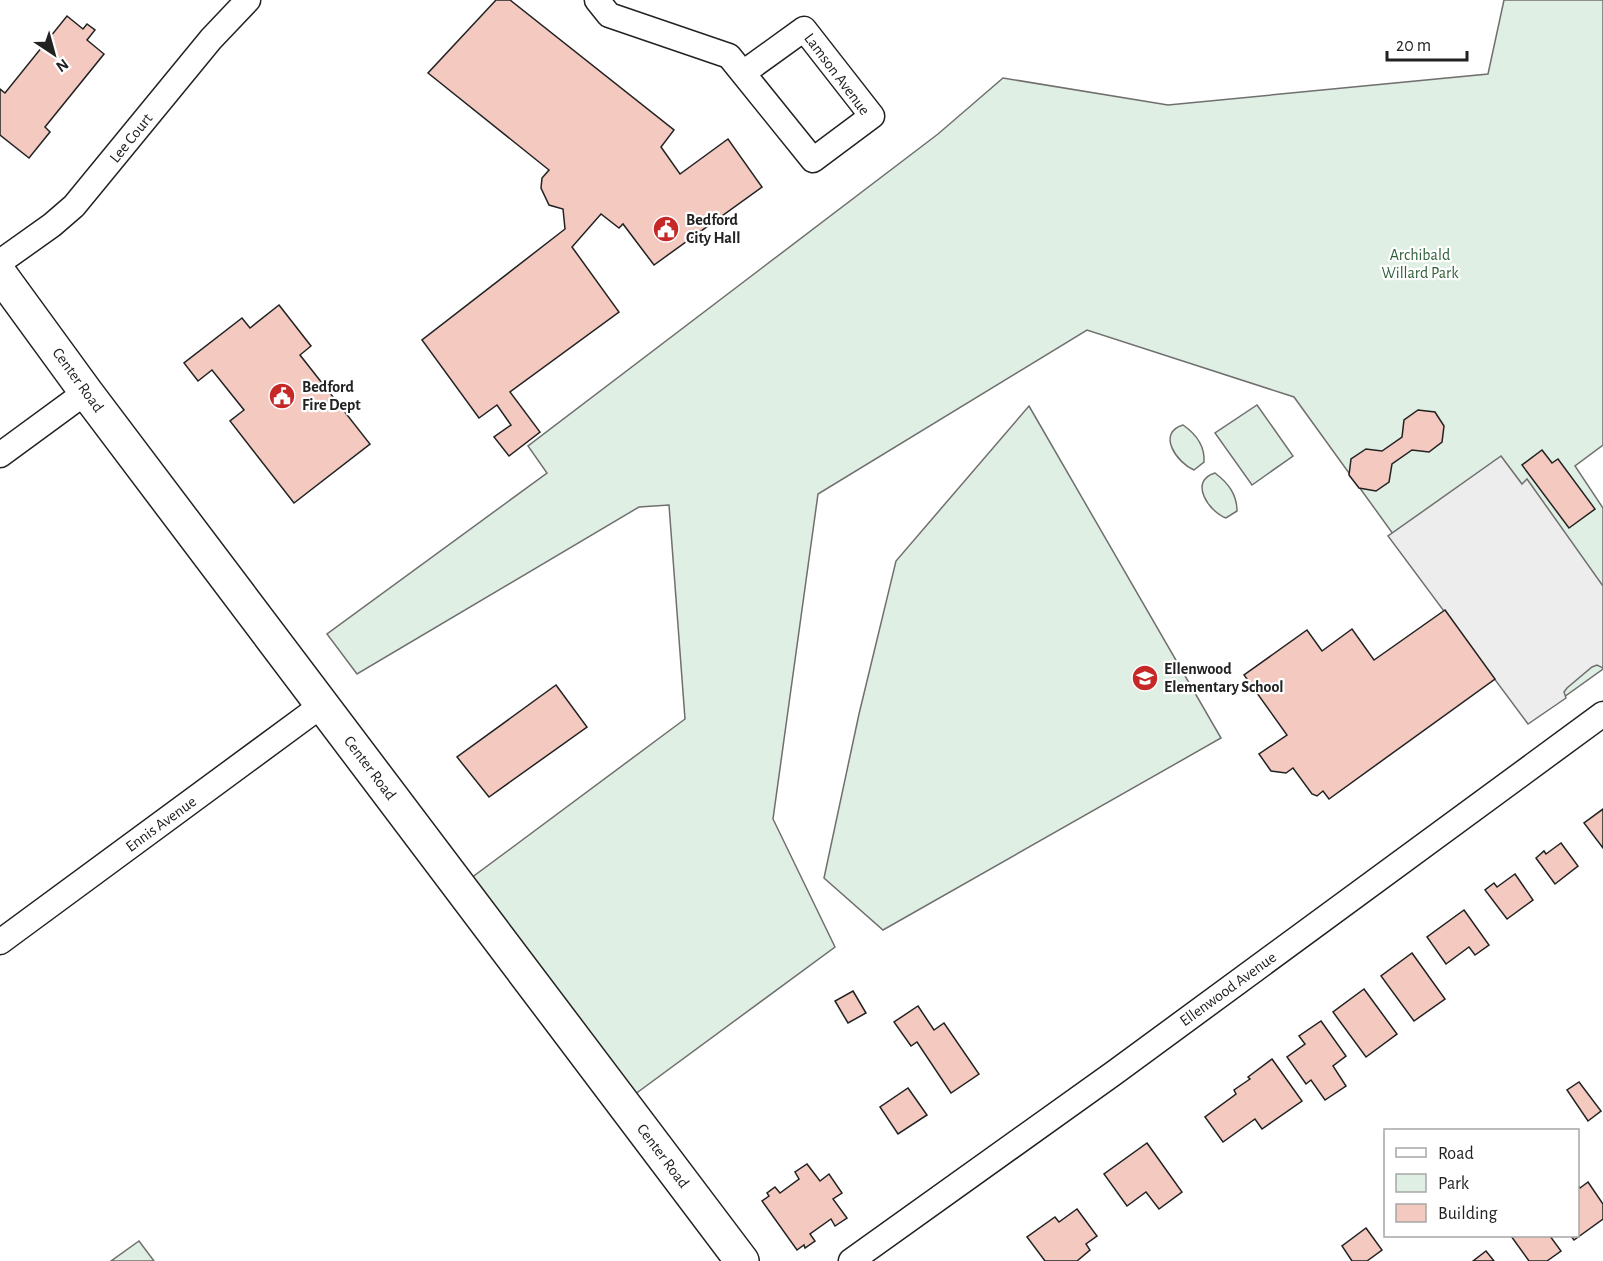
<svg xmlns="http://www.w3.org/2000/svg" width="1603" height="1261" font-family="'Alegreya Sans',sans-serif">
  <rect width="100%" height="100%" fill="#fff"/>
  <g fill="#e0efe3" stroke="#6f6f6f" stroke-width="1.5">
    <polygon points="1504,0 1603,0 1603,445 1575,466 1603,508 1603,669 1529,722 1294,397 1087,330 818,494 773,819 835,947 623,1103 459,887 685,719 669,505 639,507 357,674 327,634 547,473 528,446 938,134 1003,78 1168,105 1488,74"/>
    <polygon points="1257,405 1293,456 1252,485 1215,433"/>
    <polygon points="1029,406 1221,738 883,930 824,878 859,714 896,561"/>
    <path d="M1183,425C1196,434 1205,446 1204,462L1194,470C1177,463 1156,433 1183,425Z"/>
    <path d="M1215,473C1228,483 1237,494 1237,511L1226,518C1209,512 1188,481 1215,473Z"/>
    <polygon points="139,1241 154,1261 111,1261"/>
  </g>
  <polygon fill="#ededed" stroke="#6f6f6f" stroke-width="1.5" points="1501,456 1522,484 1527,479 1603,586 1603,668 1597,665 1592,667 1567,688 1564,692 1566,698 1528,724 1388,536"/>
  <g fill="#f3c9c0" stroke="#222" stroke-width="1.5">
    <polygon points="496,0 510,0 674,130 661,147 680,174 728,139 762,187 654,265 623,224 619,228 601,214 572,247 619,312 510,392 540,432 509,456 494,437 511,425 497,405 479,418 422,340 565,229 563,209 549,205 541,188 542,178 549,170 428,73"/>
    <polygon points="67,16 83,29 87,24 95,30 87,40 104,54 45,127 50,132 29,158 0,135 0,89 5,93"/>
    <polygon points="279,305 311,346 300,355 370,444 294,503 230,421 244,410 212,370 198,381 184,363 242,318 250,328"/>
    <polygon points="1418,410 1435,412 1444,426 1442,442 1429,452 1412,450 1392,464 1389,482 1376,491 1359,488 1349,475 1351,459 1366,449 1382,451 1402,437 1404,420"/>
    <polygon points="1542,450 1552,463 1558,459 1595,509 1569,528 1522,465"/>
    <polygon points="1445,610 1495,679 1329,799 1323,791 1317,796 1312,794 1293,768 1286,773 1271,771 1259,754 1287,735 1244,675 1307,630 1322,651 1352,629 1374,660"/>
    <polygon points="556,685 587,727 489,797 457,757"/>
    <polygon points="1603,809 1603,848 1584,823"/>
    <polygon points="1561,843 1578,866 1555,884 1536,858 1544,851 1546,854"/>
    <polygon points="1515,874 1533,900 1507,919 1485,890 1494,883 1497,887"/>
    <polygon points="1464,910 1489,945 1475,955 1469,947 1446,964 1427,937"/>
    <polygon points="1412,953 1445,999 1414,1021 1381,976"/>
    <polygon points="1364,989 1397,1034 1366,1057 1333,1012"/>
    <polygon points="853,991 866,1013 848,1023 835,1001"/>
    <polygon points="918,1006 934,1030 944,1023 979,1074 951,1093 917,1042 911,1046 894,1022"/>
    <polygon points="1321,1021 1346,1056 1333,1066 1346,1086 1325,1100 1311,1080 1306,1084 1287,1057 1305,1044 1299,1036"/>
    <polygon points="1272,1059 1302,1101 1262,1129 1255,1119 1223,1142 1205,1117 1236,1094 1234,1090 1250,1079 1248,1077"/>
    <polygon points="1579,1082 1601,1111 1588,1121 1567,1090"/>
    <polygon points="908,1088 927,1115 898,1134 880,1107"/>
    <polygon points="1147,1143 1182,1192 1159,1209 1146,1192 1127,1206 1104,1174"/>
    <polygon points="807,1164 820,1181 829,1174 842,1193 833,1199 847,1218 835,1226 831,1219 810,1234 815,1241 805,1248 804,1245 797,1250 762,1201 769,1196 767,1193 775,1187 780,1193 799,1179 795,1172"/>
    <polygon points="1588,1182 1603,1204 1603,1219 1574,1240 1571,1236 1578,1236 1578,1185 1580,1188"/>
    <polygon points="1077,1209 1097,1236 1086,1244 1090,1250 1077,1261 1045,1261 1027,1237 1055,1217 1059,1222"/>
    <polygon points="1366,1228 1382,1250 1367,1261 1352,1261 1342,1246"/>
    <polygon points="1511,1236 1550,1236 1561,1251 1547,1261 1529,1261"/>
    <polygon points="1486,1251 1494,1261 1473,1261"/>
  </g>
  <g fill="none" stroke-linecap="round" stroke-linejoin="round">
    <defs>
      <g id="minor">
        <polyline points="597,0 609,15 729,56 813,160 872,116 804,29 743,73"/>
        <polyline points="0,262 52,225 74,206 211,39 248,0"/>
        <polyline points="0,455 86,392"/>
        <polyline points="0,942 322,705"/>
        <polyline points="851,1261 1114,1073 1603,714"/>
      </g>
      <polyline id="secondary" points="0,274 86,392 742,1261"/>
    </defs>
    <use href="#minor" stroke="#222" stroke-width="27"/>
    <use href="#secondary" stroke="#222" stroke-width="36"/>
    <use href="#minor" stroke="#fff" stroke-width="24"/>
    <use href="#secondary" stroke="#fff" stroke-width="33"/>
  </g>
  <defs>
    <symbol id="civic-disc" viewBox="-11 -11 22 22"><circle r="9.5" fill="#c62828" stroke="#fff"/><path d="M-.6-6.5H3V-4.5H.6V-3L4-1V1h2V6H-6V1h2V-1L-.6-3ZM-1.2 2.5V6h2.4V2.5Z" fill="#fff"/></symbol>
    <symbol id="school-disc" viewBox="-11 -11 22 22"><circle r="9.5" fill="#c62828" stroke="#fff"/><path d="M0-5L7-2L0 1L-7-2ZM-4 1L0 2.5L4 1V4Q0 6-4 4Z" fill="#fff"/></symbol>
  </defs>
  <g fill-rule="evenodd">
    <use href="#civic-disc" x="651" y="214" width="30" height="30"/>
    <use href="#civic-disc" x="267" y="381" width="30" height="30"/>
    <use href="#school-disc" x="1130" y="663" width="30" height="30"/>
  </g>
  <g text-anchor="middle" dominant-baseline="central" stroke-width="4.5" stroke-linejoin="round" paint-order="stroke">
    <g font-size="16" fill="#222" stroke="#fff">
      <text transform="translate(837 74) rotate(53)">Lamson Avenue</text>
      <text transform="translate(131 138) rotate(-51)">Lee Court</text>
      <text transform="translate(78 380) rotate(54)">Center Road</text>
      <text transform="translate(370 768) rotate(53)">Center Road</text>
      <text transform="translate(161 824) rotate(-36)">Ennis Avenue</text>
      <text transform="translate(1228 989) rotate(-36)">Ellenwood Avenue</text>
      <text transform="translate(663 1156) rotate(53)">Center Road</text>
    </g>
    <g font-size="16" font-weight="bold" fill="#222" stroke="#fff" text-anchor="start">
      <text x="686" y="220">Bedford<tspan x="686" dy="18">City Hall</tspan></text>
      <text x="302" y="387">Bedford<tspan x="302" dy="18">Fire Dept</tspan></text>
      <text x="1164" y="669">Ellenwood<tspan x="1164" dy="18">Elementary School</tspan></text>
    </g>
    <g font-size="16" fill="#2f5e38" stroke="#fff">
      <text x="1420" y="255">Archibald<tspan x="1420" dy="18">Willard Park</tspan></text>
    </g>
  </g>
  <rect x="1384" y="1129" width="195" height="108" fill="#ffffff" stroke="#a7a7a7" stroke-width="1.5"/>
  <rect x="1396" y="1148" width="30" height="9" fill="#ffffff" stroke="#a7a7a7" stroke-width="1.5"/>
  <text x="1438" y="1159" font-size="18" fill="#222222">Road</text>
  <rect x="1396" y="1174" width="30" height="18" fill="#e0efe3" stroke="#a7a7a7" stroke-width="1.5"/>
  <text x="1438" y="1189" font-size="18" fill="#222222">Park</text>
  <rect x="1396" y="1204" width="30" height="18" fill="#f3c9c0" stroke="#a7a7a7" stroke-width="1.5"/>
  <text x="1438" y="1219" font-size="18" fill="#222222">Building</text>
  <g transform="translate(54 54) rotate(144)" stroke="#ffffff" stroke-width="4.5" paint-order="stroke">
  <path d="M0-4.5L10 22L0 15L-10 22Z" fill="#222222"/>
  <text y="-9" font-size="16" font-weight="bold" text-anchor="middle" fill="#222222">N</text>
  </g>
  <path d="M1387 51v9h80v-9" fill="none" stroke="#222222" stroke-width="3"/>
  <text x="1396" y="51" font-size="18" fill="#222222" stroke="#ffffff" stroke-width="4.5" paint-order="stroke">20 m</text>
</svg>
